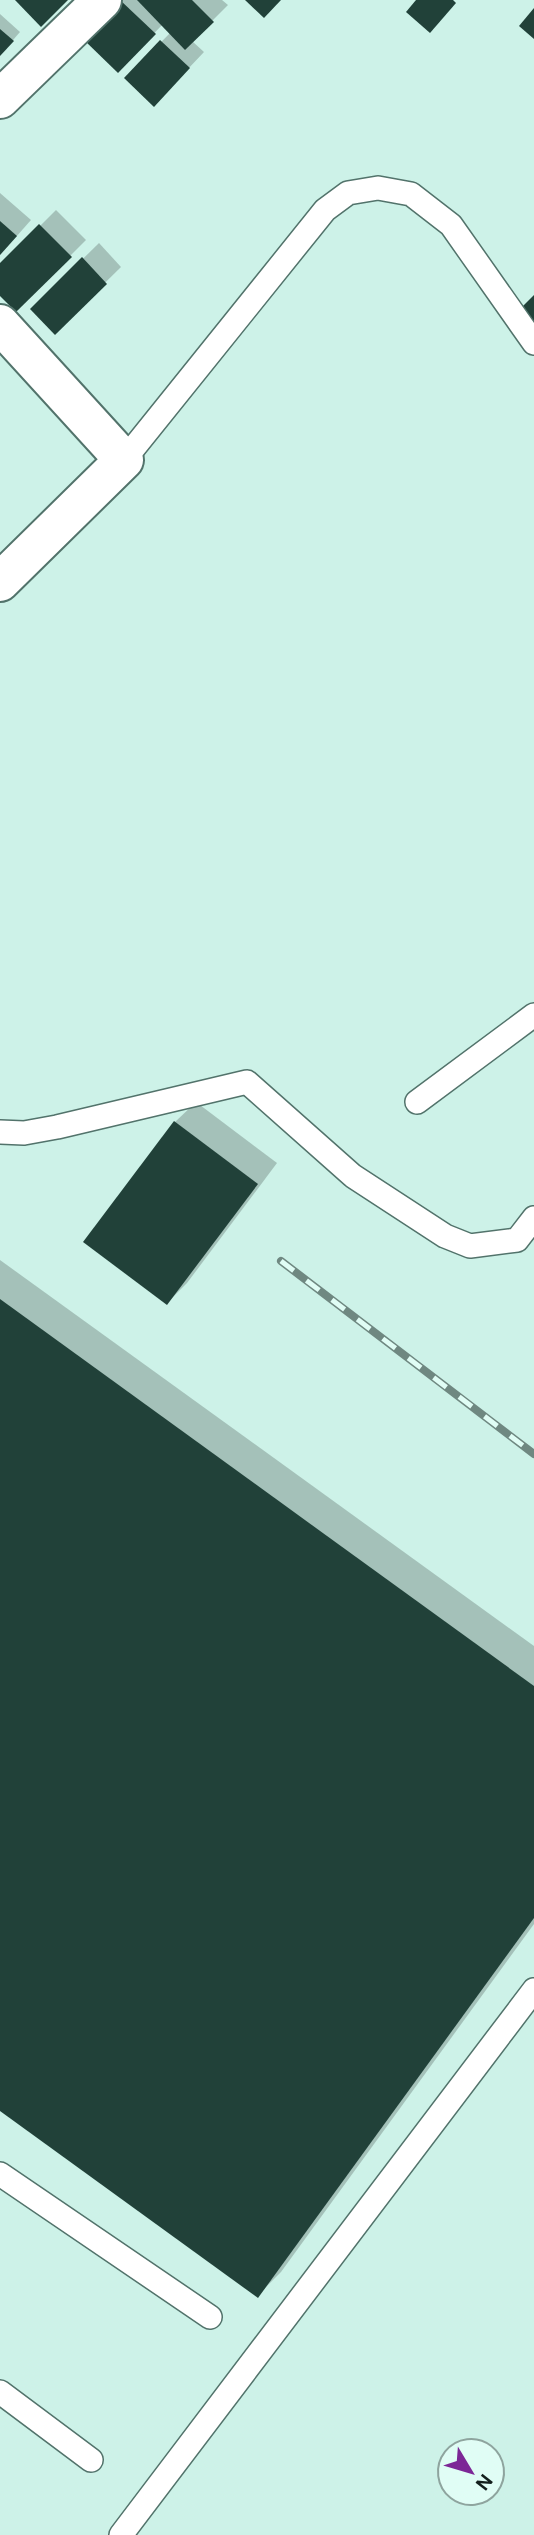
<svg xmlns="http://www.w3.org/2000/svg" width="534" height="2535" font-family="'DM Sans',sans-serif">
  <rect width="100%" height="100%" fill="#cdf2e8"/>
  <g fill="#0003">
    <polygon points="123,0 222,0 228,5 192,41 204,52 169,89 126,78 171,32 163,24 118,71 86,39"/>
    <polygon points="0,14 20,32 0,55"/>
    <polygon points="0,193 31,220 0,255"/>
    <polygon points="56,210 86,240 16,310 0,294 0,266"/>
    <polygon points="99,243 121,267 55,332 32,309"/>
    <polygon points="196,1102 277,1163 187,1283 167,1303 175,1122"/>
    <polygon points="0,1260 534,1646 534,1924 281,2272 258,2295 0,2108"/>
  </g>
  <g fill="#214139">
    <polygon points="15,0 68,0 41,27"/>
    <polygon points="120,0 156,34 118,73 83,39"/>
    <polygon points="137,0 192,0 214,22 185,50"/>
    <polygon points="245,0 281,0 264,18"/>
    <polygon points="416,0 453,0 456,3 430,33 406,12"/>
    <polygon points="534,8 534,39 519,26"/>
    <polygon points="0,29 14,41 0,56"/>
    <polygon points="160,40 190,68 154,107 124,78"/>
    <polygon points="0,221 17,236 0,255"/>
    <polygon points="39,224 72,257 16,312 0,296 0,263"/>
    <polygon points="82,257 107,284 55,335 30,309"/>
    <polygon points="534,295 534,333 515,314"/>
    <polygon points="174,1121 258,1184 167,1305 83,1242"/>
    <polygon points="0,1299 534,1686 534,1918 258,2298 0,2111"/>
  </g>
  <g fill="none" stroke-linecap="round" stroke-linejoin="round">
    <defs>
      <g id="service">
        <polyline points="124,460 325,210 348,193 378,188 411,194 451,225 534,343"/>
        <polyline points="417,1102 534,1015"/>
        <polyline points="0,1132 24,1133 57,1127 247,1082 353,1176 445,1236 470,1246 517,1240 534,1218"/>
        <polyline points="0,2174 210,2317"/>
        <polyline points="0,2392 91,2460"/>
        <polyline points="121,2535 534,1990"/>
      </g>
      <g id="minor">
        <polyline points="0,99 102,0"/>
        <polyline points="0,324 124,460 0,582"/>
      </g>
    </defs>
    <use href="#service" stroke="#52736b" stroke-width="26"/>
    <use href="#minor" stroke="#52736b" stroke-width="42"/>
    <use href="#service" stroke="#fff" stroke-width="23"/>
    <use href="#minor" stroke="#fff" stroke-width="38"/>
    <defs>
      <polyline id="rail" points="281,1261 534,1454"/>
    </defs>
    <use href="#rail" stroke="#6f8881" stroke-width="8"/>
    <use href="#rail" stroke="#e0fdf5" stroke-width="5" stroke-dasharray="16" stroke-linecap="butt"/>
  </g>
  <g transform="translate(471 2472) rotate(128)"><circle r="33" fill="#e0fdf5" stroke="#8ea49e" stroke-width="2"/>
  <path d="M0-5L12 26L0 18L-12 26Z" fill="#7c2796"/>
  <text y="-10" font-size="19" font-weight="bold" text-anchor="middle" fill="#121f1c">N</text>
  </g>
</svg>
